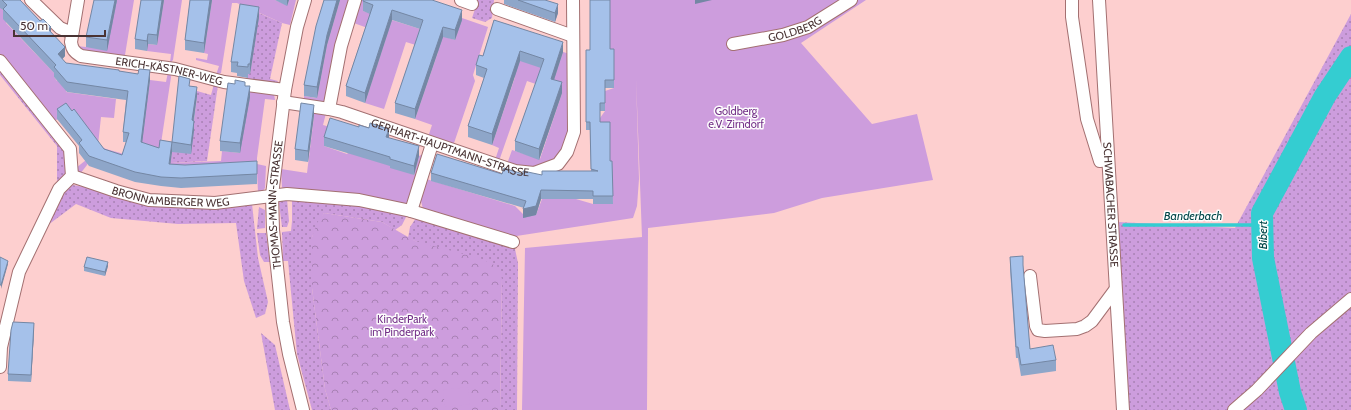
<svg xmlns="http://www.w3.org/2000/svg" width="1351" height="410" font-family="Cabin,sans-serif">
  <defs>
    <pattern id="grass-dots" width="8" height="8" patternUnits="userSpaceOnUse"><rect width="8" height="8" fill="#cd9ddd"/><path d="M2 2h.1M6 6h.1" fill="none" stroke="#a881b4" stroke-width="1.8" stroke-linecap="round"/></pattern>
    <pattern id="park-crowns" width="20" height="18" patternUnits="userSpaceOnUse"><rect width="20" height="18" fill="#cd9ddd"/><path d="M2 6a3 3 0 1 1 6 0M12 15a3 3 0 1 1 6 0" fill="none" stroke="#a881b4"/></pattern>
  </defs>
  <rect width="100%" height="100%" fill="#fdcfcf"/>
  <g fill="url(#grass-dots)">
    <polygon points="474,0 494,0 492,18 485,22 472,18 475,9 471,8"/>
    <polygon points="259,13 282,23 270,79 278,81 276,84 247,81 248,74 250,74"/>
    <polygon points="1351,14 1351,410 1126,410 1118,222 1235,228"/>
    <polygon points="0,68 67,153 67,169 65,178 57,181 57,146 0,75"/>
    <polygon points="214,84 218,85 207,161 170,163 172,152 194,120 197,97 190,89 211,95"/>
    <polygon points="73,185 95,189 252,204 258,258 268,302 265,314 256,318 244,281 236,223 178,224 111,218 76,204 44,228 66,188"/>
    <polygon points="292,197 358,203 407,215 402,225 395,230 382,222 324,213 312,237 312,288 325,389 331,410 312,410 297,354 288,261 283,261 282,232 291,231 292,221"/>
    <polygon points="280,198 287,199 289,221 287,227 282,227 279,204"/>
    <polygon points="259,207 265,210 265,228 257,229"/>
    <polygon points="418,215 505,243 515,249 518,263 517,410 500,410 502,280 408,238 410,227"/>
    <polygon points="257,233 266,233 270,262 264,262 260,255"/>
    <polygon points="261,333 275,345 290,410 275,410"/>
  </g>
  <polygon fill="url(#park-crowns)" points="324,213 382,222 415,241 482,259 498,267 502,279 500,410 331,410 325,389 312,288 312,237 317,223"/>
  <g fill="#cd9ddd">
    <polygon points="117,0 134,0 125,55 123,57 81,51 76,46 86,47"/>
    <polygon points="164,0 182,0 173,60 170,63 171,54 147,51 148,44 157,45"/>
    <polygon points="212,0 275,0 287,5 289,0 296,0 290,25 282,23 237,3 232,3 221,73 216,75 219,66 196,60 196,58 207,60 208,54 204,53"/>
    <polygon points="340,0 352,0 326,101 322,104 304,101 304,96 317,98 327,45"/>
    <polygon points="358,0 366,0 363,11 455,40 462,18 488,27 473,75 475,81 453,146 428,137 432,125 415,119 438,52 406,42 384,109 365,103 387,35 351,22"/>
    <polygon points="610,0 866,0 801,43 872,124 917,114 933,180 822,198 774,213 648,228 647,410 522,410 525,248 642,237 636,78 639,179 637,206 633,218 510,237 423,209 419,193 423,178 515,206 524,215 536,215 542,199 576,199 593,204 613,204 600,124 600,118 605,111 605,91 614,88 614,58 610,49"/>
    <polygon points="0,7 7,15 6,23 10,27 56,75 54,77 57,81 68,73 66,92 116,99 114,118 101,117 98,145 106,149 142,159 127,148 145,115 150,80 166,82 168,72 170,72 171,77 160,150 170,163 221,161 222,151 240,153 236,88 274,94 275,100 265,99 257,158 257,164 266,166 265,188 262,192 258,192 257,171 185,175 91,154 87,165 80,174 76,168 86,160 86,154 58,119 54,121 0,55"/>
    <polygon points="492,28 556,73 563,52 570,54 570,131 564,150 552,162 533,169 507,164 512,150 540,159 562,93 527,81 499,161 495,160 499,148 492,145 515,77 479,66"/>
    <polygon points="302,109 326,113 323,125 330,127 324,146 347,154 356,144 414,175 419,156 425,153 410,203 405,206 284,190 282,187 281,169 307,173 314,116"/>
    <polygon points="468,387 470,404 445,407 443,390"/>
  </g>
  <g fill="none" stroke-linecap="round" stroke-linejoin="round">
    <polyline stroke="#34cdd1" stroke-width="3.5" points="1124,225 1262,225"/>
    <polyline stroke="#34cdd1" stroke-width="22" points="1296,410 1290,392 1263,258 1262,213 1325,96 1351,57"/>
    <defs>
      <g id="minor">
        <polyline points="31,0 60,28 72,33"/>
        <path id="s1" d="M78,0L71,42C72,49 74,52 81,56L175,69L224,82L285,90"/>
        <polyline points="461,0 472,4"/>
        <polyline points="1072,0 1072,17 1087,119 1100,161 1108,160"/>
        <path id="s2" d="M1099,0L1123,410"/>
        <polyline points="497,9 573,36"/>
        <path id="s3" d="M733,44L783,35L808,27L851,0"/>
        <polyline points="0,61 70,149 72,176 59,189 19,272 1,347 0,367"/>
        <path id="s4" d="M283,102L329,109L342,112L515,171L534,173L558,164L567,152L574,132L573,0"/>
        <polyline points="329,109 341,46 355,0"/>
        <path id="s5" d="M72,176L116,191L149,200L215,203L287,194L359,200L411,211L513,242"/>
        <polyline points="411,211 432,144"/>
        <polyline points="1030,276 1036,326 1038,330 1045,331 1077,329 1085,326 1092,321 1115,290"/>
        <path id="s6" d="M303,410L289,354L283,322L273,230L272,195L285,90L297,27L305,0"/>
        <polyline points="1234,410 1257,390 1311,333 1351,299"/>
      </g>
    </defs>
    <use href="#minor" stroke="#a37071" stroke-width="14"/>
    <use href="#minor" stroke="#fff" stroke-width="12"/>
  </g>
  <g fill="#8ea6c9">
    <polygon points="0,0 21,0 21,1 51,32 65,56 62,59 66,63 119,71 150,80 142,143 159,148 172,142 190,86 197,96 194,121 194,130 191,154 172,152 170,164 257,174 257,184 181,188 161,186 135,182 89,166 79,153 79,146 57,119 57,109 72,111 104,149 122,155 126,142 123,142 123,132 126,100 67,92 54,77 54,73 3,19 3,10 0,8"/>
    <polygon points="117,0 107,51 86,47 86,37"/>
    <polygon points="164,0 157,45 148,44 147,51 135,49 135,39"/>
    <polygon points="190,0 212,0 204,53 185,50 185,40"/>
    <polygon points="275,0 289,0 287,6"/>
    <polygon points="324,0 340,0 327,45 317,98 304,96 304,85"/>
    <polygon points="363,0 462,20 455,40 443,37 415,119 395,113 395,103 420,29 392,20 365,103 346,96 346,86 370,14 363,11"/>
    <polygon points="504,0 545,0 558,13 555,22 504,4"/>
    <polygon points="259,17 250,74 248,74 248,78 237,76 237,73 231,72 231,62"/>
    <polygon points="494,20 563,52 554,80 562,93 539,160 515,151 515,141 541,68 520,61 492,145 468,137 468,126 484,78 476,75 476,65 483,56"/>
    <polygon points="610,49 614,49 614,88 605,88 605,111 600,111 600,122 610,161 612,161 613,204 593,204 593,199 541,199 536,215 523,218 524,208 431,181 431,173 542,175 591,171 590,130 586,130 586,58"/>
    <polygon points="245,86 250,97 240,153 220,151 220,141"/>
    <polygon points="314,115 308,162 295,160 295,149"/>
    <polygon points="324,137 389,138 419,156 414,175 390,168 390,166 324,146"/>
    <polygon points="1010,257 1023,270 1030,349 1056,360 1056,371 1021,376 1018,358 1016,358 1010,269"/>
    <polygon points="108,266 105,276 84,271 84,267"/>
    <polygon points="34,331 31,382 8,381 8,374"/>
  </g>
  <g fill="#7487a4">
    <polygon points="115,0 117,0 107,51 107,40"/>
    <polygon points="162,0 164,0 157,45 157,35"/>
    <polygon points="210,0 212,0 204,53 204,43"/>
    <polygon points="287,0 289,0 287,6"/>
    <polygon points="337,0 340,0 327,45 317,98 317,87 327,35"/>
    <polygon points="695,0 712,0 695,4"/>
    <polygon points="558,4 558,13 555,22 555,13"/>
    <polygon points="259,7 259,17 250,74 250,64"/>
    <polygon points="392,10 392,20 365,103 365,93"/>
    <polygon points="462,10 462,20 455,40 455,30"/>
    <polygon points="51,27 51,36 48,29"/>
    <polygon points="443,27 443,37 415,119 415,109"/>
    <polygon points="148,34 148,44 147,51 147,41"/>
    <polygon points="563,42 563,52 551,89 551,79"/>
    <polygon points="65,47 65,56 58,64 58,54"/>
    <polygon points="520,51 520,61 492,145 492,134"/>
    <polygon points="150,70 150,80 141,152 141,142"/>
    <polygon points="562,82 562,93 539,160 539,149"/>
    <polygon points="250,86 250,97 240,153 240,143"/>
    <polygon points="197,87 197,96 192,130 192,120"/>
    <polygon points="314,105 314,115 308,162 308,151"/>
    <polygon points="194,121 194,130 191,154 191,145"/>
    <polygon points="389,129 389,138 386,137"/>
    <polygon points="172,142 172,152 169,174 169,164"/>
    <polygon points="419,146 419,156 414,175 414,166"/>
    <polygon points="541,190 541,199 536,215 523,218 523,209"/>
    <polygon points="8,261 8,264 1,289 1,285"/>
    <polygon points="108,262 108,266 105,276 105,272"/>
    <polygon points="34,323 34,331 31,382 31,375"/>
  </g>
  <g fill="#a5c1ea" stroke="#7487a4">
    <polygon points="2,0 20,0 40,21 43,19 51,27 48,29 65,47 58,54 66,63 119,70 119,71 138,74 139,69 150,70 141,142 159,148 160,140 172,142 179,76 190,79 189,86 197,87 192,120 194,121 191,145 172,142 169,164 185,165 257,161 257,174 181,178 161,177 135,172 89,156 79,143 82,140 57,109 66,103 72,111 74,109 104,149 122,155 129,133 123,132 128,91 67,82 54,67 56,65 3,9 7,5"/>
    <polygon points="94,0 115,0 107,40 86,37"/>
    <polygon points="141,0 162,0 157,35 148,34 147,41 135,39"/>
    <polygon points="190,0 210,0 204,43 185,40"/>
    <polygon points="324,0 337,0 327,35 317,87 304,85 316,26"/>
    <polygon points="363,0 432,0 462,10 455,30 443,27 415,109 395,103 423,20 392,10 365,93 346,86 373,5 363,1"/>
    <polygon points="518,0 545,0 558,4 555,13"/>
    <polygon points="590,0 610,0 610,49 614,49 614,80 605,80 605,103 600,103 600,122 610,122 610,161 612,161 613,196 593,196 593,191 541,190 536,206 523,209 526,201 431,173 437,154 502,174 504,168 523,174 523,171 542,175 542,171 598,171 591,169 590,122 586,122 586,50 590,50"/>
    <polygon points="240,4 259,7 250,64 248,64 248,67 237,66 238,62 231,62"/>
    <polygon points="494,20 563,42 551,79 562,82 539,149 515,141 544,59 520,51 492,134 468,126 487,69 476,65 479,55 483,56"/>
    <polygon points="235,80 245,82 245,86 250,86 240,143 220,141 228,83 235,84"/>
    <polygon points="301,103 314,105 308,151 295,149"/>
    <polygon points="330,118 359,127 359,125 369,128 370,123 389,129 386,137 419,146 414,166 390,159 390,157 324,137"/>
    <polygon points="1023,256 1023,265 1030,349 1053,345 1056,360 1021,365 1018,347 1016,347 1010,257"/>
    <polygon points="0,257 8,261 1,285 0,285"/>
    <polygon points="87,257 108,262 105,272 84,267"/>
    <polygon points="13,322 34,323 31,375 8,374 11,330"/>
  </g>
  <g text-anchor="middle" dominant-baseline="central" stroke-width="3" stroke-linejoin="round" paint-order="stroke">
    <g font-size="11" fill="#493333" stroke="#fdfdfd">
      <text stroke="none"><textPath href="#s3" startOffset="64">GOLDBERG</textPath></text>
      <text stroke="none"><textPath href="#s1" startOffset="150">ERICH-KÄSTNER-WEG</textPath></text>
      <text stroke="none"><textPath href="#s4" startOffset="174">GERHART-HAUPTMANN-STRASSE</textPath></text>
      <text stroke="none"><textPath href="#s5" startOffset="102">BRONNAMBERGER WEG</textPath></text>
      <text stroke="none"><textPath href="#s6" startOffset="208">THOMAS-MANN-STRASSE</textPath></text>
      <text stroke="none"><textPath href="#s2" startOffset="205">SCHWABACHER STRASSE</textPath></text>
    </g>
    <g font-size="11" fill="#722e87" stroke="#fdfdfd">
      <text x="736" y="111">Goldberg<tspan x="736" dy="13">e.V. Zirndorf</tspan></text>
      <text x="402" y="319">KinderPark<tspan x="402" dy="13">im Pinderpark</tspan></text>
    </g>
    <g font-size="12" font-style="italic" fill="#014648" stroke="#fdfdfd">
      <text x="1193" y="215">Banderbach</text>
      <text transform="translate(1262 235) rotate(-90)">Bibert</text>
    </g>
  </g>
  <path d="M14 30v6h91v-6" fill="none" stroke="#493333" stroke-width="2"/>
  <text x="20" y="30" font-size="12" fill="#493333" stroke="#fdfdfd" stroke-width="3" paint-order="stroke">50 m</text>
</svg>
